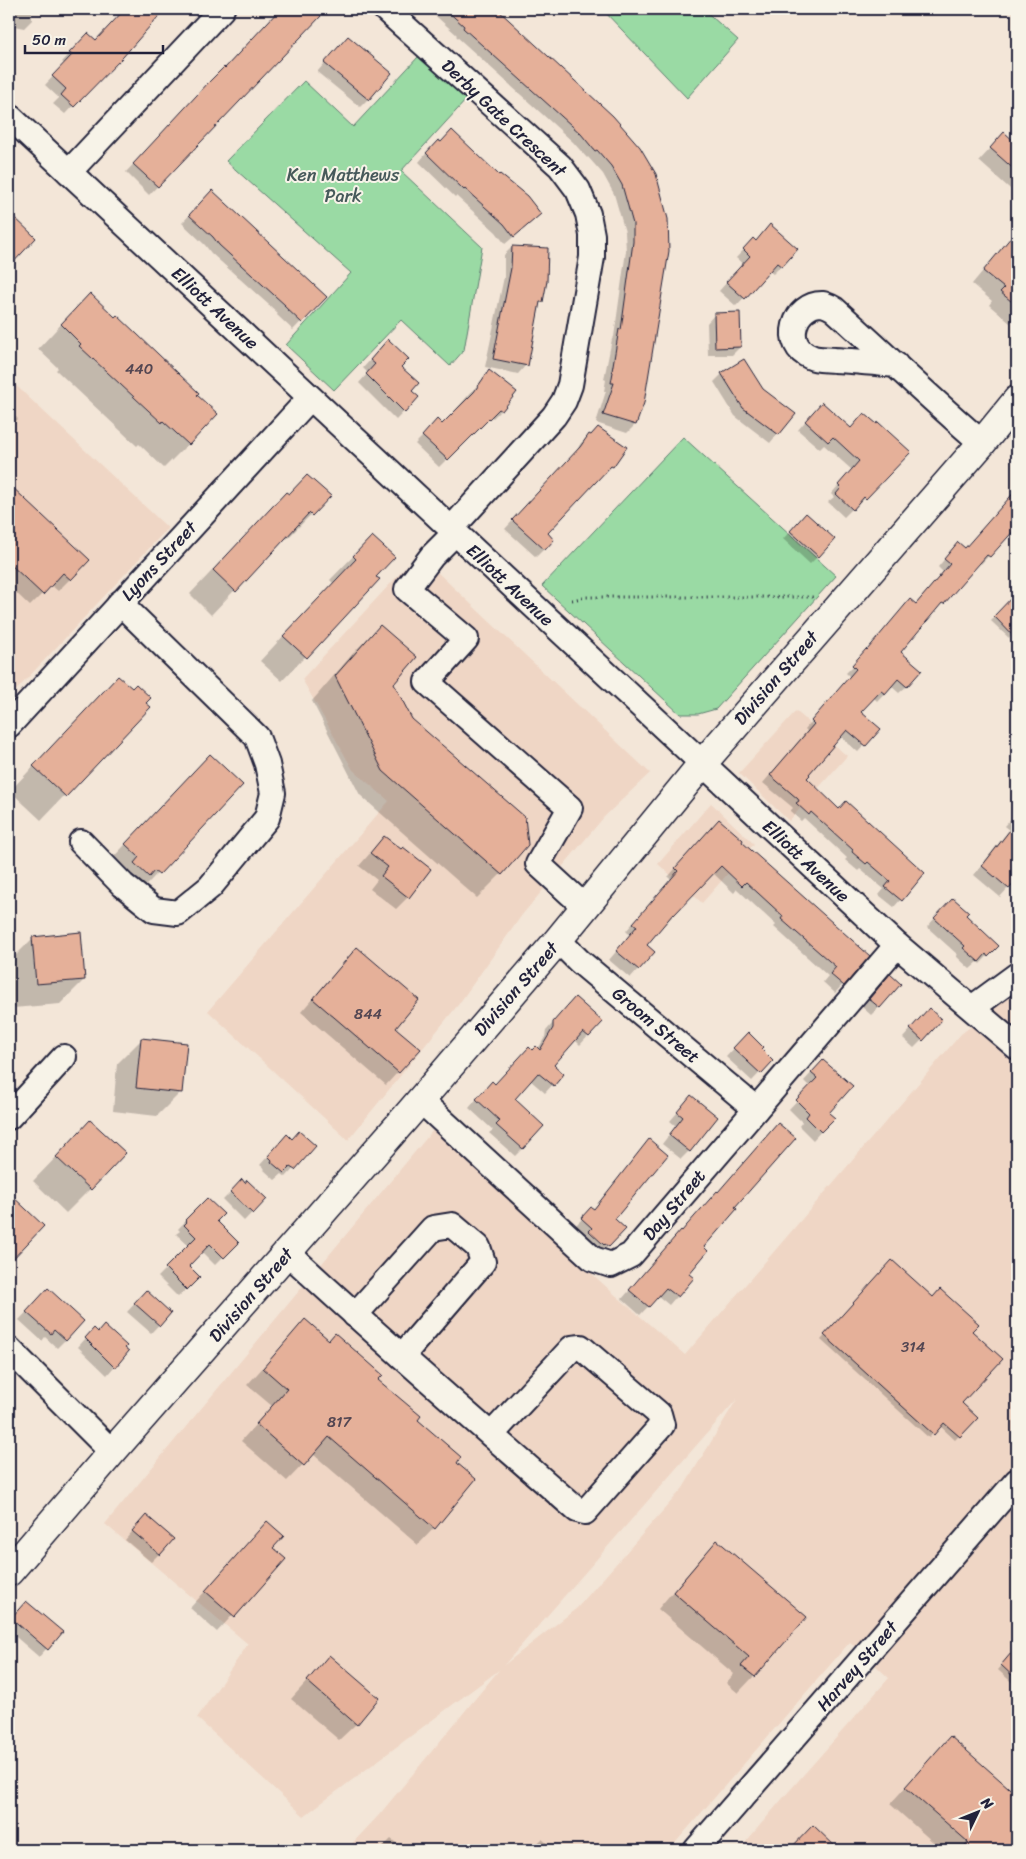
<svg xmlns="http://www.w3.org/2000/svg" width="1026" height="1859" font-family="Sriracha,sans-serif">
  <rect width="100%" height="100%" fill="#f3e6d8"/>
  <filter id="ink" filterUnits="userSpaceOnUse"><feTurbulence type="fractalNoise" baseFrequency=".02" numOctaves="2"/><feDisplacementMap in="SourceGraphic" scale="10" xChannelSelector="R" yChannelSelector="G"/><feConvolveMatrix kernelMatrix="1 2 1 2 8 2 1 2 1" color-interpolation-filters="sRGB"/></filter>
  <g filter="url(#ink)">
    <g fill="#efd6c5" fill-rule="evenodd">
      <polygon points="9,379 168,528 9,698"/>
      <polygon points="418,554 650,773 604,817 522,915 458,1005 348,1140 208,1011 389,801 353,770 302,679"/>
      <polygon points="796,711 847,756 789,821 739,773"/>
      <polygon points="711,803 754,844 702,903 658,864"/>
      <path d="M1017,991V1850H739L783,1798L889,1678L850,1642L669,1850H346L379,1815L499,1670L304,1816L197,1718L248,1644L105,1524L434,1129L613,1293L685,1355L961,1034ZM737,1399L683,1488L577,1608L504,1665Z"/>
    </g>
    <g fill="#9adaa4" stroke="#5e7e70">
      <polygon points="602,9 703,9 738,40 687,98"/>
      <polygon points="419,56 467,99 401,171 482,247 464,350 450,366 401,320 334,390 286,345 351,273 226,161 304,81 353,127"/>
      <polygon points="683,437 836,576 716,709 698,714 680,714 542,586"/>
    </g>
    <g fill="#0003">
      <polygon points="9,9 32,9 32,20 24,28 9,25"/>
      <polygon points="116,9 165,9 65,114 53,104 59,98 45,85 65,64 62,62 88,35 96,42 119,17 114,12"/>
      <polygon points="282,9 312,9 320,16 149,195 126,172 201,92"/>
      <polygon points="428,9 495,9 612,117 639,148 635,425 627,433 596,423 606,391 604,391 606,380 604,379 612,339 614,337 626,251 625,232 614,194 603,174 588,157 587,158 573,142 456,36 457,35"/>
      <polygon points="340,46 368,99 360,107 317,72"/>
      <polygon points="1004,134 1017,145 1017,195 979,161"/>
      <polygon points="430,149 499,177 531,222 505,244 496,232 456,196 455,197 419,162"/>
      <polygon points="212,191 325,297 293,330 277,315 278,313 211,253 205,245 182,223"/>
      <polygon points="9,214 35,238 9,265"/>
      <polygon points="1017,230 1017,315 1010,323 989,305 992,301 972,284"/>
      <polygon points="753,240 781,266 773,274 769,271 736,306 719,291 743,264 736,258"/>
      <polygon points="512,247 542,301 539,304 526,365 518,374 485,367 504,277 504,255"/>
      <polygon points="715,314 740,347 732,355 708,355 707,323"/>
      <polygon points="66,319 196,395 188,444 164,468 139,444 137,446 56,370 58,368 38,349"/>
      <polygon points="380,349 400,367 410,391 418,397 396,420 359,383 368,373 363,368"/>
      <polygon points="490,371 501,410 493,418 490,416 439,467 415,444 438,421 442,425"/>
      <polygon points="722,374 762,390 794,414 770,443 735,416 714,382"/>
      <polygon points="9,410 18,419 9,429"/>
      <polygon points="814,411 851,429 909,452 865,498 857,506 856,505 844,517 828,502 834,497 831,494 852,470 824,445 820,449 798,430"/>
      <polygon points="598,428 612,466 604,474 603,473 546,533 553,540 536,557 505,529 573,456 581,443"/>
      <polygon points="9,485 89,560 58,591 51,585 30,606 9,586"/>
      <polygon points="286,493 288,495 329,496 287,539 285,537 211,615 190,594"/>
      <polygon points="1014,494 1017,497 1017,525 981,564 979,562 943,603 935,610 899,652 907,686 899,693 891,686 877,701 873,697 860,712 879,729 858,752 840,736 807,774 805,779 838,810 924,873 894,907 879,895 884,889 860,869 858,871 845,860 847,858 804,818 801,821 790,811 793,808 791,806 763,783 807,731 805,729 850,677 846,673 915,605 943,572 938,567 951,551 965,549"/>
      <polygon points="806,514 818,556 810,564 783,539"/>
      <polygon points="372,537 374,577 378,580 282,681 260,661 333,583 330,580"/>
      <polygon points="1013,598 1017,602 1017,629 1009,638 991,621"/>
      <polygon points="380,626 393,683 411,719 501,874 477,898 360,795 312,701 356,650"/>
      <polygon points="118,677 149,707 41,820 10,791"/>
      <polygon points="187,780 241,785 134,898 102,869"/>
      <polygon points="1017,812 1017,878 1000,897 974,875 1009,830 1004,826"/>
      <polygon points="711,828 740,842 868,956 835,993 823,982 828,976 774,927 776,925 737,889 734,893 713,873 645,945 653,952 630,978 609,960 630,935 626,931 671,880 668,877"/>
      <polygon points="384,837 408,897 396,909 370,889 377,880 359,866"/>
      <polygon points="945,907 964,915 997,946 980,964 978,962 970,969 956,956 958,955 927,927"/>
      <polygon points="33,938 84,980 60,1004 13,1008 9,962"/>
      <polygon points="345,961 394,1028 419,1049 386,1085 301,1012"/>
      <polygon points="882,984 879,1007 871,1015 862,1007"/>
      <polygon points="567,1007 601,1022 580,1045 575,1040 552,1065 562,1074 545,1093 530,1080 513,1099 523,1148 515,1156 489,1133 493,1130 469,1108 484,1090 495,1085 532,1051 538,1049 545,1037 546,1031"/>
      <polygon points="921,1018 922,1040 914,1048 903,1038"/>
      <polygon points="141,1040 181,1092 157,1116 113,1111 117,1064"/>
      <polygon points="740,1042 759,1049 771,1061 752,1081 726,1057"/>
      <polygon points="815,1069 827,1113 833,1118 813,1140 799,1126 802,1122 789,1109 810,1087 804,1081"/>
      <polygon points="691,1097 689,1151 681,1159 662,1144 676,1126 670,1121"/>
      <polygon points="291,1140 314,1146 286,1177 282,1174 275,1180 264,1170 265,1169 260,1165 279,1144"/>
      <polygon points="649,1141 613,1220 624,1229 600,1255 574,1227 592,1209 593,1210"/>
      <polygon points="67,1146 90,1189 66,1213 33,1181"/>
      <polygon points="242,1181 265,1199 244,1221 223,1200"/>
      <polygon points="9,1195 42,1226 9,1261"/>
      <polygon points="207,1199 215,1221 237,1243 215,1265 201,1251 188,1266 199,1277 178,1297 158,1277 189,1246 176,1234 180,1231 178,1229"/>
      <polygon points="734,1207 702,1248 687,1274 692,1278 669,1305 658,1296 640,1315 622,1299 681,1231"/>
      <polygon points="892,1261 970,1331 961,1403 976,1418 955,1440 940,1426 929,1438 821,1340"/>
      <polygon points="40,1298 65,1340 57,1348 45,1337 42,1341 19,1320"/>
      <polygon points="138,1300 170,1313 151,1333 127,1312"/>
      <polygon points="305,1321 377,1380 416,1420 455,1463 474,1480 434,1528 418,1545 313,1454 287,1481 241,1441 272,1406 247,1385"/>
      <polygon points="86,1338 114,1367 107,1375 78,1347"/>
      <polygon points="267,1523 272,1548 284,1559 217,1632 190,1608"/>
      <polygon points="138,1525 159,1554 151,1562 125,1540"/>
      <polygon points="717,1542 805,1617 754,1676 738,1693 726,1683 734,1674 658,1609 701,1558"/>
      <polygon points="18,1610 61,1632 39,1657 9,1631 9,1622"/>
      <polygon points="1017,1648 1017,1687 998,1670"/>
      <polygon points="329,1657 356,1724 339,1740 291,1699"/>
      <polygon points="950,1738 1017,1797 1017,1850 942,1850 890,1804"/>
      <polygon points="391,1839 405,1850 380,1850"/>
      <polygon points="542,1839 555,1850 530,1850"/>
    </g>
    <g fill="#e5b099" stroke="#22223b">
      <polygon points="125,9 165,9 123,57 74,107 61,95 66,89 52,76 72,55 69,53 88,33 96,40"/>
      <polygon points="280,9 314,9 321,16 158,187 133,164 209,82 224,67 225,68"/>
      <polygon points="445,9 497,9 613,116 640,147 656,174 668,219 669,251 644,403 636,425 603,415 614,383 611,383 613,372 612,371 619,329 621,330 633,242 633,224 622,185 611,166 597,150 595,151 581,134 463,28 464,26"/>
      <polygon points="348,36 392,73 369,100 324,63"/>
      <polygon points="452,130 499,175 500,174 527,196 541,214 514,237 504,224 465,189 464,190 426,153 438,140 441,142"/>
      <polygon points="1004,132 1017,144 1017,172 990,148"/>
      <polygon points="212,190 327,297 302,323 284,306 285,305 219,245 213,237 189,215"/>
      <polygon points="9,212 36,238 9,267"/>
      <polygon points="770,224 798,249 782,267 777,263 745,299 726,282 750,256 743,249 753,238 756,241"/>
      <polygon points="1017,230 1017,306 1000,292 1004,288 983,271"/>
      <polygon points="512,246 548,248 547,281 543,302 540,302 528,366 493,359 511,268"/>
      <polygon points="90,293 115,317 117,315 199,393 197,395 218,414 189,445 163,421 162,423 79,346 81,344 61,324"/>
      <polygon points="740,312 741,347 715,348 714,313"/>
      <polygon points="388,339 409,359 401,367 419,383 412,391 419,397 405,413 366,374 375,364 370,360"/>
      <polygon points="744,359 763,389 796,414 779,435 743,408 721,373"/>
      <polygon points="489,370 517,392 502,411 499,409 448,460 422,436 437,419 442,424 474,392"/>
      <polygon points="822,402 851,428 864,413 877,424 878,422 911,452 866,499 864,497 853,510 836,494 841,488 838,485 859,461 833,437 828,442 805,421"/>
      <polygon points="598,427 627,447 613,467 611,466 548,533 554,540 545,550 512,520 580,447 589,434 591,435"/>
      <polygon points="307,475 331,496 312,516 309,513 236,592 213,570 286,492 289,494"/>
      <polygon points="9,484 90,560 71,580 63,573 43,595 9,563"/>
      <polygon points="1017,489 1017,527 990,557 987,555 944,604 942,603 901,652 922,670 907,687 898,679 885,694 881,691 861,712 881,729 866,746 847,730 809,774 810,775 807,778 839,809 846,801 925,873 902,901 885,887 890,881 868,862 866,864 852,852 853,850 811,812 809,815 796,803 799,801 798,799 770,775 814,724 811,721 856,669 852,665 866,649 867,650 910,599 916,604 950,564 944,559 958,542 965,548"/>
      <polygon points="806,513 835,539 819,557 790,531"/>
      <polygon points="372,536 395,557 376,577 380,579 307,658 283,636 356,559 353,556"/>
      <polygon points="1017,592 1017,640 994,616"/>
      <polygon points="380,625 417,657 394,684 412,719 525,817 528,845 502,875 383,771 335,676"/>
      <polygon points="118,676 132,688 136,684 151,698 146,703 151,707 66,797 33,766"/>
      <polygon points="210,754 243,785 159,875 154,871 149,877 134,863 139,857 125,844"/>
      <polygon points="719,819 743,840 742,842 870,956 844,986 830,974 836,967 781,919 783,916 746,882 742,886 721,866 674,915 673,914 647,945 655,952 639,970 616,951 637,926 633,923 678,871 675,868"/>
      <polygon points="1017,821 1017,880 1009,889 982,866"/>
      <polygon points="384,836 401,849 403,847 431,869 409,898 381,876 388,867 370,853"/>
      <polygon points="953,898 969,912 966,915 999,946 988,957 986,954 979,962 963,948 965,946 934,918"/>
      <polygon points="81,932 85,980 36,984 32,937"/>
      <polygon points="357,947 419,1000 396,1028 421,1049 399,1073 313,999"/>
      <polygon points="890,974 901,984 880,1008 869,999"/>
      <polygon points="575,997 603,1022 589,1037 583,1032 554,1065 564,1074 554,1086 538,1073 515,1099 544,1126 523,1149 496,1125 500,1121 476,1099 492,1081 495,1084 529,1047 532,1050 536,1046 540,1050 553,1028 553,1022"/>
      <polygon points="929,1008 942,1020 923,1041 910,1029"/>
      <polygon points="748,1032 763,1047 761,1049 773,1061 761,1074 733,1048"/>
      <polygon points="141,1038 187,1043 182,1093 136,1088"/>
      <polygon points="823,1060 853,1086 829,1113 835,1118 821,1132 806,1117 809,1113 796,1100 817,1078 811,1073"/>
      <polygon points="691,1095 718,1117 690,1152 669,1135 683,1117 677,1112"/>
      <polygon points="90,1120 126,1153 91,1190 56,1157"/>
      <polygon points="778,1123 796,1138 735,1207 737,1209 704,1247 708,1251 689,1274 694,1278 678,1297 666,1288 649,1307 629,1290 681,1230 682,1231 687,1225 717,1191 718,1192"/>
      <polygon points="299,1131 316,1146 295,1170 290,1167 284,1173 271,1162 272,1160 268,1156 287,1134 292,1139"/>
      <polygon points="649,1139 668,1155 615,1219 626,1229 609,1247 605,1244 604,1245 589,1231 592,1228 581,1218 591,1207 594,1209"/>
      <polygon points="242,1179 245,1183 247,1180 267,1199 253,1214 230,1192"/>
      <polygon points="9,1193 44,1226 9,1263"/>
      <polygon points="207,1198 224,1214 217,1221 239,1243 224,1258 210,1244 189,1266 200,1277 187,1290 165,1268 196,1237 184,1225 187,1222 185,1220"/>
      <polygon points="892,1260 933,1297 940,1289 950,1298 979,1324 972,1331 1003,1359 962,1403 978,1418 960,1437 944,1423 934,1435 824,1335"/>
      <polygon points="48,1288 84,1321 66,1341 54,1330 51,1334 26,1312"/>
      <polygon points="146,1290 171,1313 160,1326 134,1303"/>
      <polygon points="305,1319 329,1340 335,1333 383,1375 378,1380 421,1416 418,1420 461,1457 457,1463 476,1479 435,1529 329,1437 304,1466 256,1424 287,1389 263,1368"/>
      <polygon points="104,1325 127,1346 125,1348 129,1351 115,1368 85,1338 94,1328 98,1332"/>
      <polygon points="146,1515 174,1539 160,1555 132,1531"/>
      <polygon points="267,1521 284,1536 273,1548 286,1559 235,1617 205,1591"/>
      <polygon points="717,1540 807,1617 755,1677 741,1666 749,1657 673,1592"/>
      <polygon points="26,1601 63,1632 48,1650 11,1618"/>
      <polygon points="1017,1646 1017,1680 1001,1665"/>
      <polygon points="329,1655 379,1698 357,1725 307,1681"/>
      <polygon points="950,1736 1017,1795 1017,1850 961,1850 968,1842 905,1787"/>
      <polygon points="813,1825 839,1850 789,1850"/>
    </g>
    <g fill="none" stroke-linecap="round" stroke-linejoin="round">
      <defs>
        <g id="minor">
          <polyline points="385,9 560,166 578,190 588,214 592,235 592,257 570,385 564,401 554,416 451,529"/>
          <polyline points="9,116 897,945 1017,1047"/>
          <polyline points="69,172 222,9"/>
          <path d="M896,365C875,363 855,361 834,360C827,359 817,360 811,357C781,345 794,303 823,304C826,305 831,307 834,309C883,353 931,399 982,443"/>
          <polyline points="455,533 432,556 407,589 466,639 427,682 570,808 538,864 585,907"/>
          <polyline points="9,725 310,398"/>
          <polyline points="81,842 123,885 154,910 178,913 210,887 267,818 273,793 267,764 257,737 120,603"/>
          <polyline points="558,940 579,961 756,1109"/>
          <polyline points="972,1008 1017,975"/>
          <polyline points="420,1100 593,1259 611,1265 631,1255 897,945"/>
          <polyline points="9,1117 64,1057"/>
          <path d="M288,1253C382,1341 480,1425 577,1510L585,1512L662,1425L659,1414L581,1347L572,1348L491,1435"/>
          <polyline points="355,1315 433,1228 452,1225 478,1247 483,1262 402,1356"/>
          <polyline points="9,1349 112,1452"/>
          <polyline points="696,1850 1017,1481"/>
        </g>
        <polyline id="major" points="9,1572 112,1452 406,1117 558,940 702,764 982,443 1017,400"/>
      </defs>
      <use href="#minor" stroke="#22223b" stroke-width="28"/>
      <use href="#major" stroke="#22223b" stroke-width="31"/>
      <polyline stroke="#22223b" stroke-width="3" stroke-dasharray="1 4" stroke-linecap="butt" points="572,600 586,597 815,597"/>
      <use href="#minor" stroke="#f7f3e8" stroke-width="24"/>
      <use href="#major" stroke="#f7f3e8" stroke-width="28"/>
    </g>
  </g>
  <g text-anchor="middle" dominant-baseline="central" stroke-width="4" stroke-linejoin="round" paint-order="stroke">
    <g font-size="15" fill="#534652">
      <text x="139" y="369">440</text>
      <text x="368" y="1014">844</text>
      <text x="913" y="1347">314</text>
      <text x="339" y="1422">817</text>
    </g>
    <g font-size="18" fill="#22223b" stroke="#f7f3e8">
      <text transform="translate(504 118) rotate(43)">Derby Gate Crescent</text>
      <text transform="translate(215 308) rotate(43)">Elliott Avenue</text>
      <text transform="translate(159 561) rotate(-47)">Lyons Street</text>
      <text transform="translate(510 585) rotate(43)">Elliott Avenue</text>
      <text transform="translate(776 678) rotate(-49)">Division Street</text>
      <text transform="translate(806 861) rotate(43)">Elliott Avenue</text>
      <text transform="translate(516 989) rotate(-49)">Division Street</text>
      <text transform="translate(656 1025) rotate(40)">Groom Street</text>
      <text transform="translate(674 1205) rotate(-50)">Day Street</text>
      <text transform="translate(251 1295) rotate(-49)">Division Street</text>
      <text transform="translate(857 1666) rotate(-49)">Harvey Street</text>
    </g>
    <g font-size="18" fill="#46595a" stroke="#f7f3e8">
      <text x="343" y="175">Ken Matthews<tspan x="343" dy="21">Park</tspan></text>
    </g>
  </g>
  <rect width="1026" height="1859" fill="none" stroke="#f7f3e8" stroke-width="30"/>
  <rect x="15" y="15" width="996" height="1829" fill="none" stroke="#22223b" stroke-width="2" filter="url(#ink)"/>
  <g transform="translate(978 1812) rotate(47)" stroke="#f7f3e8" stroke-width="4" paint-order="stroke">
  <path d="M0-4L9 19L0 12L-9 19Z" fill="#22223b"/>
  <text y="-8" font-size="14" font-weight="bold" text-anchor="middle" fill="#22223b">N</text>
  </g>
  <path d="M25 45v8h138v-8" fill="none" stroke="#22223b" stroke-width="2.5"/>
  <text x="32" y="45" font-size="15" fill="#22223b" stroke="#f7f3e8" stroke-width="4" paint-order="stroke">50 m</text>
</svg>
